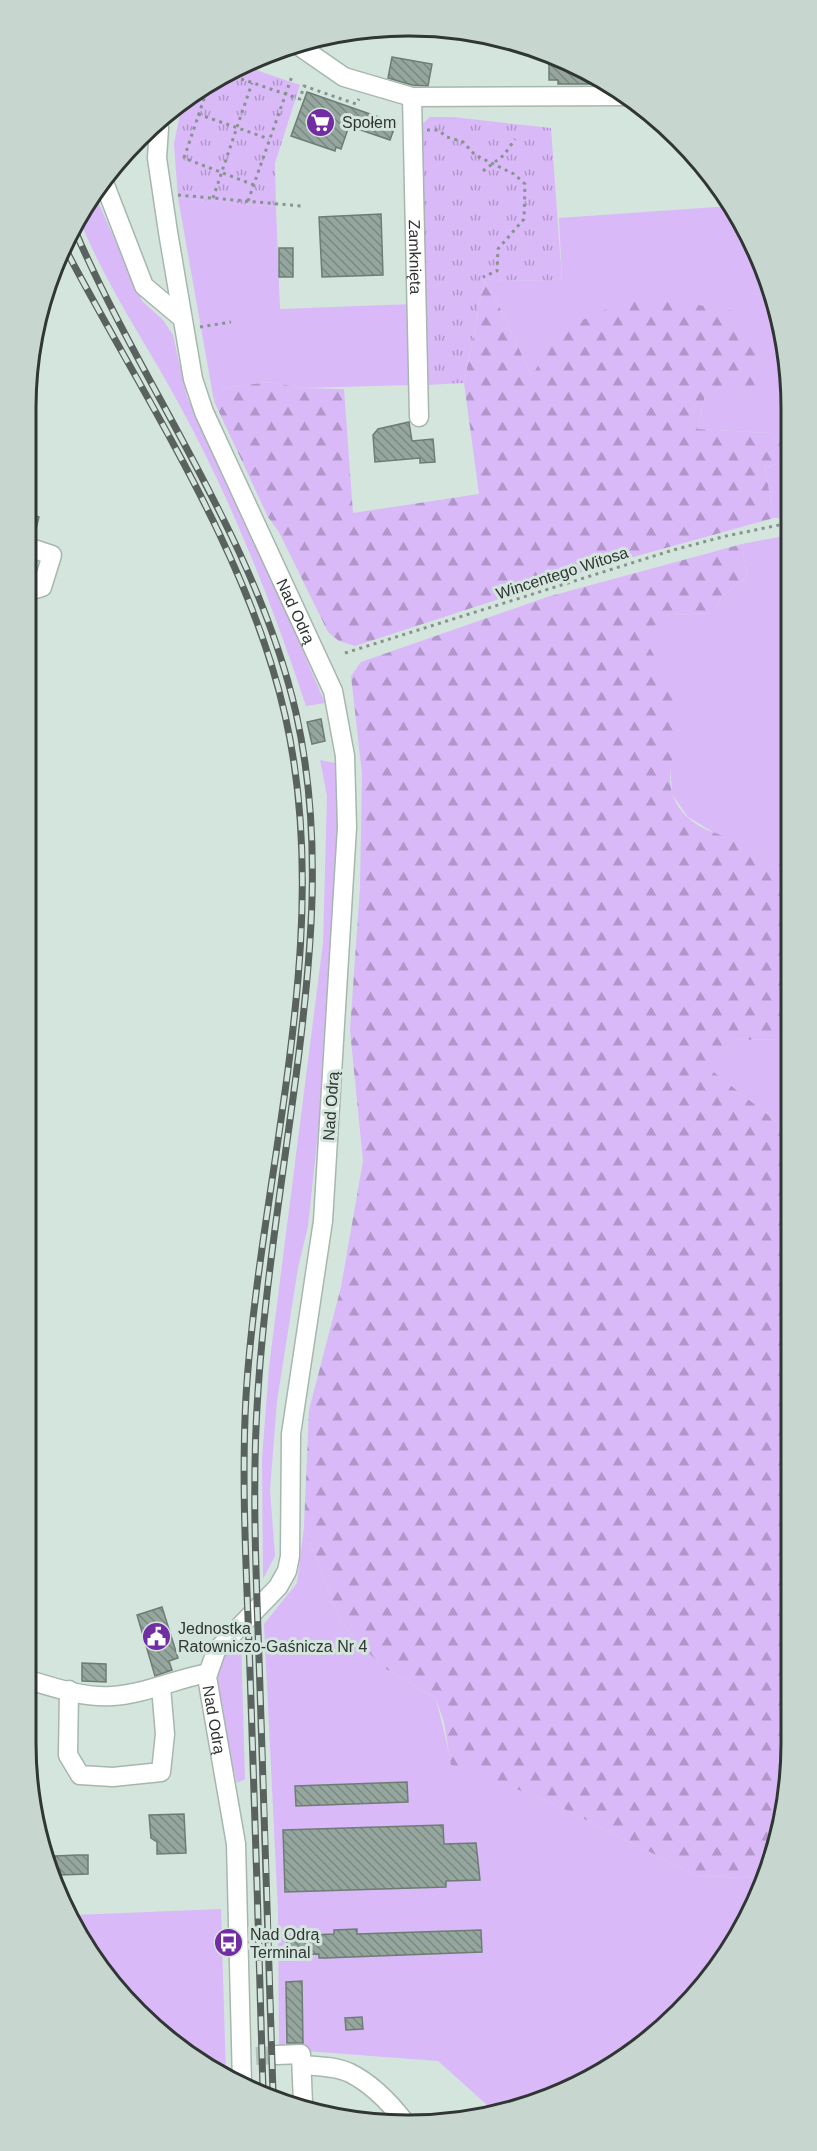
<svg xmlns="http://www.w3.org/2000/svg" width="817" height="2151" font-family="Arial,sans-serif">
  <defs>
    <pattern id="forest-firs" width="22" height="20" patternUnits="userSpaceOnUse" patternTransform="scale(1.5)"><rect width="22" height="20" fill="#dab9f8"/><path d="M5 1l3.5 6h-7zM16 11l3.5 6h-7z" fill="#b197c9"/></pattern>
    <pattern id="park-tufts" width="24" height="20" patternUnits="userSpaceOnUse" patternTransform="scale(1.5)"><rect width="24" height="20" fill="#dab9f8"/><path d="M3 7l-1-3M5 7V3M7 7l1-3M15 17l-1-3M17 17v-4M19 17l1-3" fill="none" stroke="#b197c9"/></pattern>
    <pattern id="building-back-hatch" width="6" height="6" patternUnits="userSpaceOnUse" patternTransform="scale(1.5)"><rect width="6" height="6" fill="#95a69e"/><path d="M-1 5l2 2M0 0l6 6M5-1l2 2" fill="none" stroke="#7a8881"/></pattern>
  </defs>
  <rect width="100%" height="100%" fill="#d4e5dd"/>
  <g fill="#dab9f8">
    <path d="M95,195L142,301L163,320L173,335L187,397L245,515L325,703L306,706C271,601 232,501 179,404C146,343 107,287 81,223Z"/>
    <polygon points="178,198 276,207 280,309 412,304 412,385 303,388 269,382 223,388 214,401"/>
    <polygon points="730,206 752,239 788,358 788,450 770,433 697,429 705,396 532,376 495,298 484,280 562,281 559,218"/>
    <polygon points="788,460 789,517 774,518 765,468"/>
    <polygon points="789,535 789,862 773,866 758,850 718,835 688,817 672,794 670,762 678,730 642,635 668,615 713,613 723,595 747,577 742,544"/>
    <polygon points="320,760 335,763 338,838 321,1105 308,1226 298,1268 277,1401 270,1490 275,1556 263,1579 262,1459 269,1367 323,943 327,796"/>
    <polygon points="790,1039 790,1126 777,1122 710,1070 732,1040"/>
    <polygon points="304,1527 341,1622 381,1666 436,1699 452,1765 546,1800 696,1875 741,1878 763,1874 713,1975 621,2061 491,2115 486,2104 438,2061 279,2049 278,1911 264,1624 297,1583"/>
    <path d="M241,1637L245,1779L237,1783C230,1751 214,1707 216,1676C217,1659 230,1648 241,1637Z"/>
    <polygon points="221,1909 226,2077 217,2074 120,1995 74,1915"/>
  </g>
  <g fill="url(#forest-firs)">
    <polygon points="484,280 495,298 532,376 558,331 638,295 734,311 762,358 756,385 705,396 697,429 770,433 788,450 788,460 765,468 774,518 597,567 355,646 339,641 328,632 279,532 268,517 214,401 223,388 269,382 303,388 344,389 353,513 479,494 464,383"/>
    <path d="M742,544L747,577L723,595L713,613L668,615L643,635C651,652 675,688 678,704C685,744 651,782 687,817C707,836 737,836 758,850C763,854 769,861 773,866L789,862L790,1039L732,1040L711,1070L777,1122L790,1126L791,1743L778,1842L763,1874L741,1878L696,1875L546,1800L451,1765L444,1722L436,1699L381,1666L341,1622L304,1527L309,1410L341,1287L363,1161L350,1030L360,888L362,774L351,676L361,662L547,597Z"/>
  </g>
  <g fill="url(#park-tufts)">
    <polygon points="258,63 256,70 300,85 275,163 276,207 178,198 174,144 181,109 217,77"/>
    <polygon points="430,117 453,117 551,128 562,281 484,280 464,383 426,385 420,126"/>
  </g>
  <g fill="url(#building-back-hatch)" stroke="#6d7d75" stroke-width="1.5">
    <polygon points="392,57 432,64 428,86 412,85 388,78"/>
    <polygon points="549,57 608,84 558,84 558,80 549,80"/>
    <polygon points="307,92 393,122 391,128 394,129 390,140 349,126 341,149 336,147 335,151 291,136"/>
    <polygon points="381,214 383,275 322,277 319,217"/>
    <rect x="279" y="248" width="14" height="29"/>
    <polygon points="409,422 412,441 433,439 435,462 420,463 420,458 375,462 373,435 378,429"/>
    <polygon points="26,513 39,517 34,537 26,539"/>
    <polygon points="321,719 325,741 312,744 307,722"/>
    <polygon points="162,1607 178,1658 169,1661 172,1670 155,1676 137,1615"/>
    <polygon points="82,1663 106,1664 106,1682 82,1681"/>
    <polygon points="407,1782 408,1802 296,1806 295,1786"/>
    <polygon points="184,1814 186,1853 157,1854 157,1842 151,1838 149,1815"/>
    <polygon points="443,1825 444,1844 476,1843 480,1880 446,1881 446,1887 285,1892 283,1830"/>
    <polygon points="78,1855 88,1855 88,1874 60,1875 60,1870 55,1870 55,1856"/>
    <polygon points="357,1929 357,1934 481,1930 482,1952 325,1958 319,1958 319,1954 287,1955 287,1936 334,1934 334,1930"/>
    <polygon points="302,1981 303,2043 287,2043 286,1982"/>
    <polygon points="362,2017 363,2029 346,2030 345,2018"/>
  </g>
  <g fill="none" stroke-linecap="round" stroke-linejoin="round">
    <polyline stroke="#b3c2bb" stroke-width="18" stroke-dasharray="18 9" stroke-linecap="butt" points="256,2056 277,2055"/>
    <defs>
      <g id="minor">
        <polyline points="302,48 344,77 412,97 628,96"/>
        <path id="s1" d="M412,97L419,417"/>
        <path id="s2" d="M159,128L157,158L168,232L193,379L204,412L333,691L345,756L347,827L323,1221L291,1434L290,1556L287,1571L278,1587L216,1651L207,1677L236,1844L242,2083"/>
        <polyline points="103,180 144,286 182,318"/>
        <polyline points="26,592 42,587 52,555 31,548"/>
        <path d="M26,1679C52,1687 84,1698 112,1696C145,1694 175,1679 208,1673"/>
        <polyline points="69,1690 68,1755 80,1775 113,1777 161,1772 165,1734 161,1687"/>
        <polyline points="277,2055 301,2054 303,2104"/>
        <path d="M302,2065C316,2066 336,2066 350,2073C370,2083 390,2103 404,2121"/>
      </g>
    </defs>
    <use href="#minor" stroke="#a6b7ae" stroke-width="21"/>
    <g stroke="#87938e" stroke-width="3" stroke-dasharray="3 4.5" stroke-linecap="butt">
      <polyline points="227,74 300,99 304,86 356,104 359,99"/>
      <polyline points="209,84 184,158 254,185"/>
      <polyline points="198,114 269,139"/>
      <polyline points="427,130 438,130 447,137 463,142 475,155 514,174 525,184 524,219 498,249 497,271 483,277"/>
      <polyline points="483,171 504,155 515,139"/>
      <polyline points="178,195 301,206"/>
      <polyline points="213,198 252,83"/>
      <polyline points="248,201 292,76"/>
      <polyline points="200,327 231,322"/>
      <polyline points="345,653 673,550 726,536 789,523"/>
    </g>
    <use href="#minor" stroke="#fff" stroke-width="18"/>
    <defs>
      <g id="rail">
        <path d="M76,233C146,394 256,539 296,713C323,834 312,954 296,1076C282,1181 265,1286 258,1391C251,1491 257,1590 260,1689C265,1824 269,1959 273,2093"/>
        <path d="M67,252C145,400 248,552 285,715C336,938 260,1172 246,1396C241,1487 247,1580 250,1671C255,1811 259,1950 263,2090"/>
      </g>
    </defs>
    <use href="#rail" stroke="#59625e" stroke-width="7"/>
    <use href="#rail" stroke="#d4e5dd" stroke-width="4.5" stroke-dasharray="14" stroke-linecap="butt"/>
  </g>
  <defs>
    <symbol id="supermarket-disc" viewBox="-11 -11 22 22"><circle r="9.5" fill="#712da1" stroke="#d4e5dd"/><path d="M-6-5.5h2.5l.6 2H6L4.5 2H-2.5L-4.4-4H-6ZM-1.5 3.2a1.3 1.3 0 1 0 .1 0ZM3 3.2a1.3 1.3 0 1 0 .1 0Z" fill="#fff"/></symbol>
    <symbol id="civic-disc" viewBox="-11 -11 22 22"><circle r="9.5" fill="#712da1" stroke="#d4e5dd"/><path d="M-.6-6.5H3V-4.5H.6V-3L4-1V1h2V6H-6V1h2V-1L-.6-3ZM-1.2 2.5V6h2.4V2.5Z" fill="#fff"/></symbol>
    <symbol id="bus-disc" viewBox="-11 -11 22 22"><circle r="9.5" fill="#712da1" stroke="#d4e5dd"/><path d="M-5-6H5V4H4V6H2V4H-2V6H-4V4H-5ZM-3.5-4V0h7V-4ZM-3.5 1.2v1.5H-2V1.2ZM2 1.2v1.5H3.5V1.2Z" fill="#fff"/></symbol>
  </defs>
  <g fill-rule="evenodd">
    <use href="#supermarket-disc" x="304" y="106" width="33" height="33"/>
    <use href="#civic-disc" x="140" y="1620" width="33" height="33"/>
    <use href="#bus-disc" x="212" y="1926" width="33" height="33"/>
  </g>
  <g text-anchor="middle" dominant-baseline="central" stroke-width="6" stroke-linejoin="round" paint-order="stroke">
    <g font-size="16" fill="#303633" stroke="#d4e5dd" text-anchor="start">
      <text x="342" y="122">Społem</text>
      <text x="178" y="1628">Jednostka<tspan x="178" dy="18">Ratowniczo-Gaśnicza Nr 4</tspan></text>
      <text x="250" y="1934">Nad Odrą<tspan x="250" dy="18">Terminal</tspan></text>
    </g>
    <g font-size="16" fill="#303633" stroke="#d4e5dd">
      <text stroke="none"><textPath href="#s1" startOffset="160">Zamknięta</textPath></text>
      <text transform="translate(562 573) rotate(-18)">Wincentego Witosa</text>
      <text stroke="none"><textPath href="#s2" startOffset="508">Nad Odrą</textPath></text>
      <text transform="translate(331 1106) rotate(-86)">Nad Odrą</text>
      <text stroke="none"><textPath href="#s2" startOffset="1659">Nad Odrą</textPath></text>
    </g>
  </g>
  <path d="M0 0H817V2151H0ZM408 36H409A372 372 0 0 1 781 408V1743A372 372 0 0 1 409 2115H408A372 372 0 0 1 36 1743V408A372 372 0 0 1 408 36Z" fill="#c7d7cf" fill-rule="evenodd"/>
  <path fill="none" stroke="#303633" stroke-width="3" d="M408 36H409A372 372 0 0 1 781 408V1743A372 372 0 0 1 409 2115H408A372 372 0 0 1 36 1743V408A372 372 0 0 1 408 36Z"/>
</svg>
